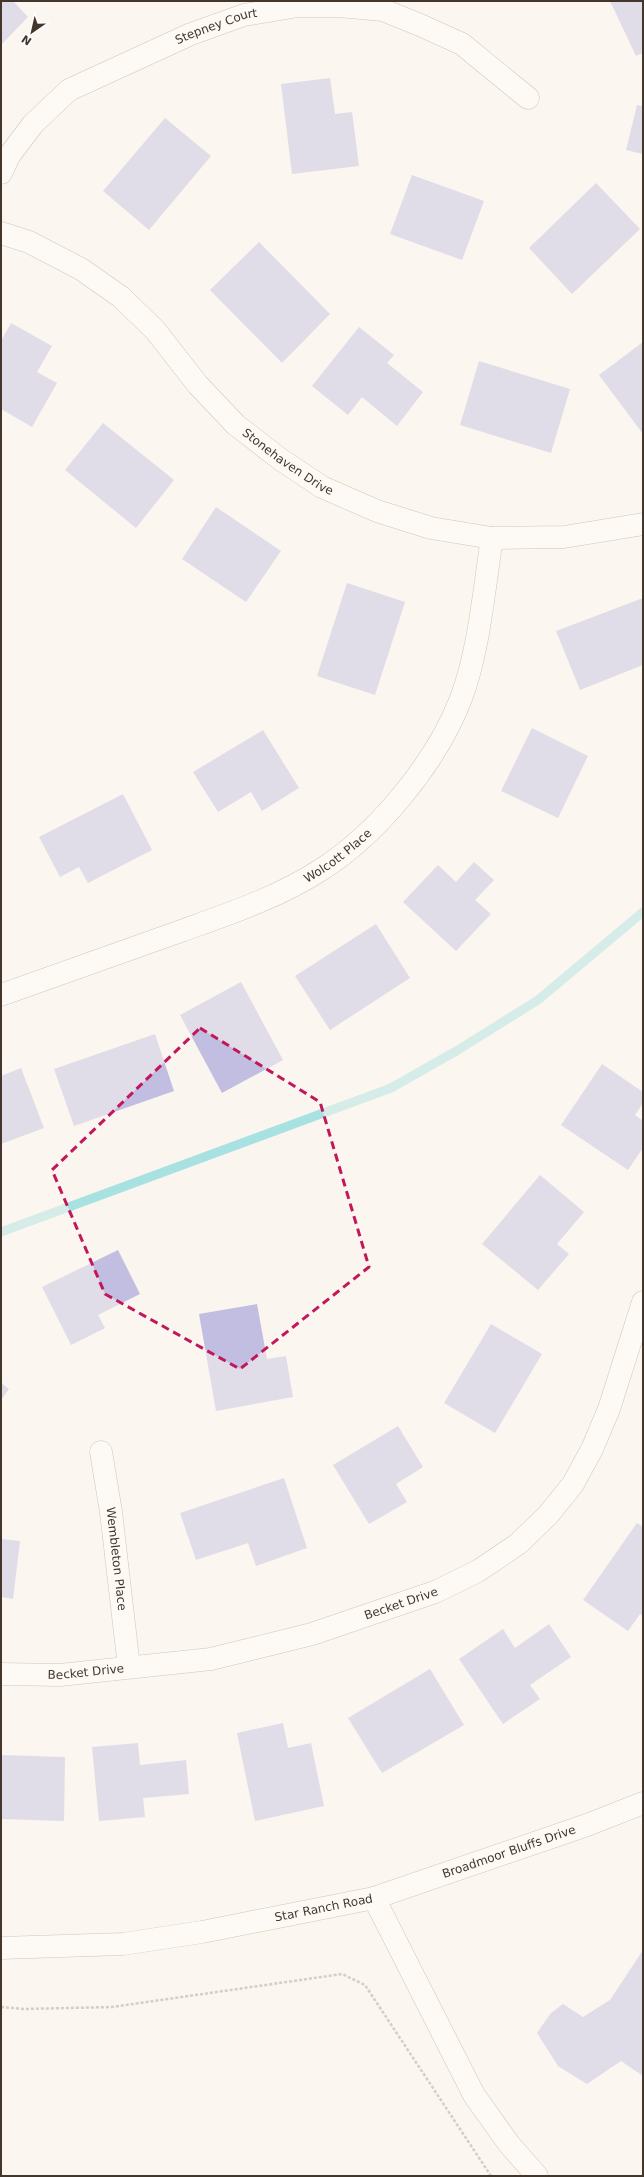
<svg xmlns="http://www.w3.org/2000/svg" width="644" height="2177" font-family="'DejaVu Sans',sans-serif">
  <rect width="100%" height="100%" fill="#fbf5ef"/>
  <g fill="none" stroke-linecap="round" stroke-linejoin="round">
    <polyline stroke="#a7e1e1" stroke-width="9" points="1,1232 391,1088 458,1050 538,1000 643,912"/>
  </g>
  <g fill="#c1bee1">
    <polygon points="1,1 13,1 28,17 1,45"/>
    <polygon points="610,1 643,1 643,53 636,56"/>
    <polygon points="330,78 335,114 352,112 359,166 292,174 281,84"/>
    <polygon points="637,105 643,106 643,154 626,150"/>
    <polygon points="165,118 211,156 149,230 103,191"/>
    <polygon points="412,175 484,201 462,260 390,234"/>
    <polygon points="596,183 640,229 572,294 529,248"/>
    <polygon points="259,242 330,314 282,363 210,290"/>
    <polygon points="11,323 52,346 37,372 57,383 32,427 1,409 1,341"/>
    <polygon points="359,327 394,355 387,363 423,392 397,426 362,397 348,415 312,386"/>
    <polygon points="643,342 643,434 599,375"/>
    <polygon points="479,361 570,389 551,453 460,425"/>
    <polygon points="103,423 174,480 136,528 65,470"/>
    <polygon points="216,507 281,551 246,602 182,559"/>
    <polygon points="347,583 405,602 375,695 317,676"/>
    <polygon points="643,598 643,665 580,690 556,631"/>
    <polygon points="532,728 588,756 558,818 501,791"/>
    <polygon points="263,730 299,788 262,811 251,792 218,812 193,772"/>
    <polygon points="123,794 152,850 88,883 79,867 60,877 39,837"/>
    <polygon points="474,862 494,880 475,900 491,914 456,951 403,902 438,865 456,882"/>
    <polygon points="376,924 410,978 330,1030 295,976"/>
    <polygon points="241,982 283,1060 222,1093 180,1015"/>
    <polygon points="155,1034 174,1091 74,1126 54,1069"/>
    <polygon points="602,1064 643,1092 643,1103 635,1115 643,1121 643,1148 628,1170 561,1125"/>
    <polygon points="21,1068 44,1128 1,1144 1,1076"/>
    <polygon points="540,1175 584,1212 557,1244 569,1254 538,1290 482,1244"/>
    <polygon points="118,1250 140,1294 98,1315 105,1328 71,1345 42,1287"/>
    <polygon points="257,1304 267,1359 286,1356 293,1397 216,1411 199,1314"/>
    <polygon points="491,1324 542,1354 495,1433 444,1403"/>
    <polygon points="1,1383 9,1389 1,1400"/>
    <polygon points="398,1426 423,1467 396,1484 407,1502 369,1524 333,1465"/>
    <polygon points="284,1478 307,1548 256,1566 248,1543 196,1560 180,1513"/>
    <polygon points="637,1523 643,1527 643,1616 640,1614 628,1631 583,1600"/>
    <polygon points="1,1539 20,1541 13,1599 1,1597"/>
    <polygon points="549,1624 571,1657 530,1685 540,1699 503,1724 459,1659 503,1629 515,1648"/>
    <polygon points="430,1669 464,1725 382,1773 348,1718"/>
    <polygon points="283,1723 288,1748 311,1743 324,1806 255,1821 237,1733"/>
    <polygon points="138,1743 140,1765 186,1760 189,1794 143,1798 145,1817 99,1821 92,1747"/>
    <polygon points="1,1755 65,1757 64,1821 1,1819"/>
    <polygon points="643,1950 643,2076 621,2061 587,2084 558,2066 537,2033 551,2013 563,2004 583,2017 610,2000"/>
  </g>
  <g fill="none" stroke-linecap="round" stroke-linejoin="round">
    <defs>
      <g id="minor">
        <path id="s1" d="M1,173L9,156L33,124L69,90L191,34L244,15L298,6H339L383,10L420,25L462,44L528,98"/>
        <path id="s2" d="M1,233L29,242L81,269L121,297L155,330L198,385L236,425L280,459L322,487L377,511L431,528L492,538L564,537L643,524"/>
        <path id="s3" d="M1,995C61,974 121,952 181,931C228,914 277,898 319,871C377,835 435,764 460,701C479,653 484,589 492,538"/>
        <path id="s4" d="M101,1452L111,1512L129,1667"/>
        <path id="s5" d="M1,1674L60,1675L211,1659L312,1634L435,1592L478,1571L518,1544L548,1515L573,1484L592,1449L609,1409L643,1302"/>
        <polyline points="374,1898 474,2095 509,2144 537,2176"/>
        <path id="s6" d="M1,1948L123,1944L202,1932L374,1898L587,1825L643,1803"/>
      </g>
    </defs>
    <use href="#minor" stroke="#a58a71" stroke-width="23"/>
    <polyline stroke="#a79e96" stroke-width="2.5" stroke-dasharray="3 2" stroke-linecap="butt" points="1,2007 24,2009 112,2007 342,1974 365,1985 491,2176"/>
    <use href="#minor" stroke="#fff" stroke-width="22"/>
  </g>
  <path d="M0 0H644V2177H0ZM200,1028L320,1102L369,1267L240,1369L105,1294L52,1170Z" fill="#fbf5ef" fill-opacity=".55" fill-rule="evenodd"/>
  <path fill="none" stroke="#c2185b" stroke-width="3" stroke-dasharray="8 5" stroke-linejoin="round" d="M200,1028L320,1102L369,1267L240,1369L105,1294L52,1170Z"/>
  <g text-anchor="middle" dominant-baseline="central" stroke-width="3" stroke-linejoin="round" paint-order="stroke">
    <g font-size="12" fill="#43372c" stroke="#fff">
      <text stroke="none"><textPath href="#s1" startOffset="269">Stepney Court</textPath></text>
      <text stroke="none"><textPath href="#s2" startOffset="373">Stonehaven Drive</textPath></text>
      <text stroke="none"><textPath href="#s3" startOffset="366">Wolcott Place</textPath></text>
      <text stroke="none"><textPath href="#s4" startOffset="108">Wembleton Place</textPath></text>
      <text stroke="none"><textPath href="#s5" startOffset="409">Becket Drive</textPath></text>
      <text stroke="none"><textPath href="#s5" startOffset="85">Becket Drive</textPath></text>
      <text stroke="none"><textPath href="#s6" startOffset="520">Broadmoor Bluffs Drive</textPath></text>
      <text stroke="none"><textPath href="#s6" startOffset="326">Star Ranch Road</textPath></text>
    </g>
  </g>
  <rect width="644" height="2177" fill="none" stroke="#43372c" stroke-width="4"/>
  <g transform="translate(32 32) rotate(214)" stroke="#ffffff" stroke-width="3" paint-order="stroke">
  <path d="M0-3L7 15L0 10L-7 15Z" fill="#43372c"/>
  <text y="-6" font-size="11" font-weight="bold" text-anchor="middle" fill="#43372c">N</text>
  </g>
</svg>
